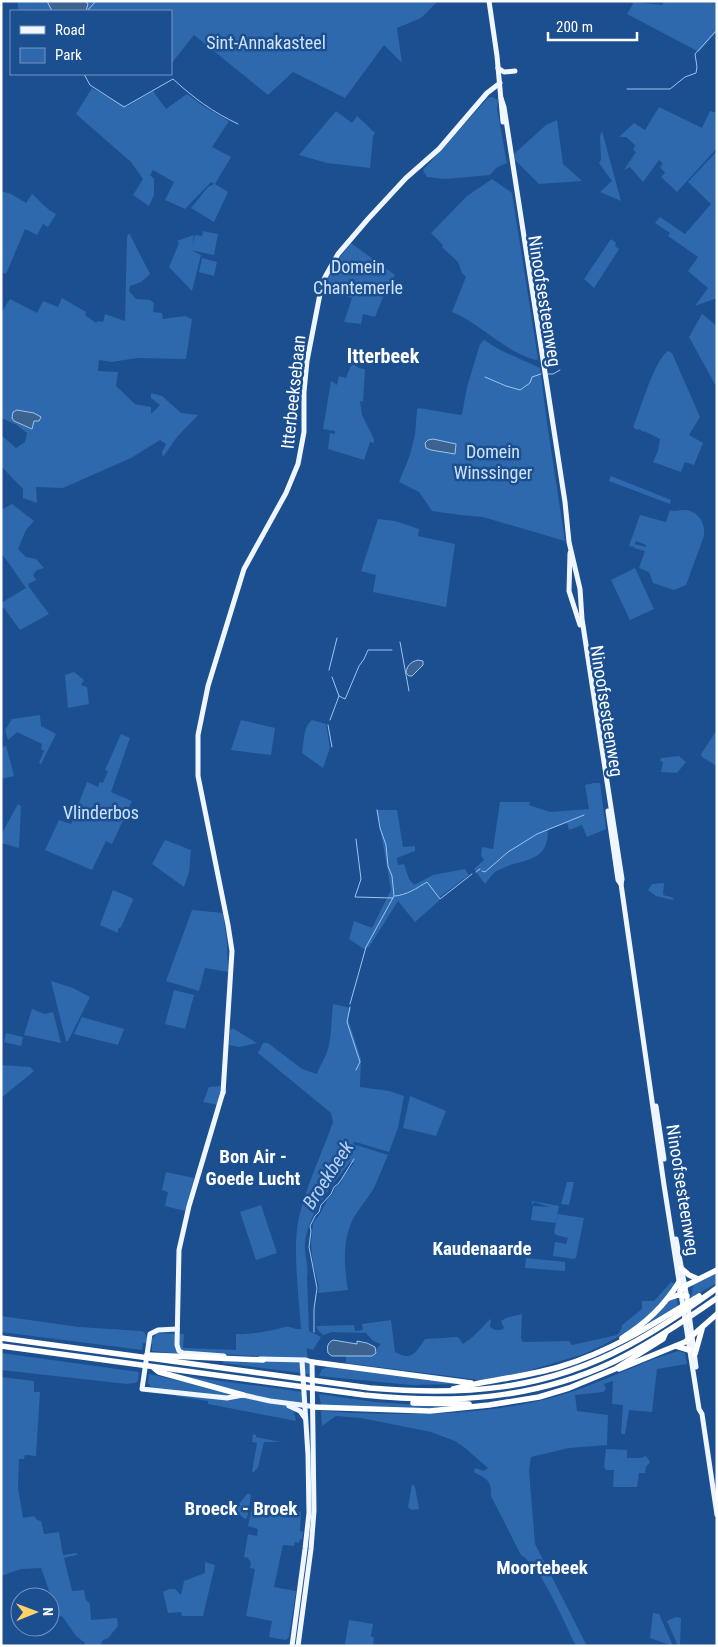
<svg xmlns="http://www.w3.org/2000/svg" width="718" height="1647" font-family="'Roboto Condensed',sans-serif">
  <rect width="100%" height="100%" fill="#1b4f8f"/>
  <g fill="#2e69ad">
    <polygon points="17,1 438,1 421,18 397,28 402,63 384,45 345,98 293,72 268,95 194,35 171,64 171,11 19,11"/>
    <polygon points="664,1 717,1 717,31 699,52 627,14 634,2 662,5"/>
    <polygon points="92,88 126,107 153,91 166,109 187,94 203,106 229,121 212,147 231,157 215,184 228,192 214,222 191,208 208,187 214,184 211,182 185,209 165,200 174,182 153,170 150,175 154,179 154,195 149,206 133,195 143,179 131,162 76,114"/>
    <polygon points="492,97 498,100 497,109 507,163 496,168 490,175 445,179 427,177 423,170 488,98"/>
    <polygon points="659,107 702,128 710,111 717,113 717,148 677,192 661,177 665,173 660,167 663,164 659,160 643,182 630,167 624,170 636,152 633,150 635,145 626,137 619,137 634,123 645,130"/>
    <polygon points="336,111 352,123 357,116 375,133 373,136 370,168 327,163 299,155"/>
    <polygon points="557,120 563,164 582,181 539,184 515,160 514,154 546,125"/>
    <polygon points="602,131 621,201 600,192 612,181 599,163 601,160 600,136"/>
    <polygon points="717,151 717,298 695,306 708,288 688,271 698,257 668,236 670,233 655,223 660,217 685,234 711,204 688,182"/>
    <path d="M492,179L512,193L538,359L536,360C504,352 482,324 452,312L466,277L462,273L458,262L442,247L443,245L431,233L467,196Z"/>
    <polygon points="1,191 11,194 26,203 32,194 49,210 56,214 48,227 43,224 37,235 25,229 6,274 1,272"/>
    <polygon points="203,231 218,234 214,255 191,250 201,255 192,291 169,267 179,243 177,241 194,235 192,248 195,235 202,236"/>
    <polygon points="129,233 150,274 141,282 130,286 129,291 136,299 150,300 154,303 153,312 162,313 163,319 185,316 192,319 186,359 137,358 112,362 99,360 98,371 118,372 116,386 135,404 151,407 151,414 160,405 151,398 151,393 162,396 181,413 198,415 177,437 163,457 162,452 166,444 160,440 131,458 63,488 36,487 37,503 23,498 23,489 1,466 1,435 16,448 25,442 27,433 17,425 1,418 1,313 10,299 37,313 43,301 58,307 62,298 86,312 85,315 96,323 98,321 103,322 105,314 125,321 127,237"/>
    <polygon points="611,239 616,243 615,246 619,249 594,288 584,279"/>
    <polygon points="351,243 395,275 385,292 375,317 363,314 361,324 344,322 352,298 336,293 337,287 325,283 335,264"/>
    <polygon points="202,258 217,262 214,276 199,272"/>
    <polygon points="702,314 717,326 717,388 689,337"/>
    <polygon points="484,340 500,350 540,368 547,423 565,541 483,517 460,515 432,511 419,492 399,482 410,455 415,435 417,409 419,408 460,415 462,414 467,387 480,344"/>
    <path d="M668,351L672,353L700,417L689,435L703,443L694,465L685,462L681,472L653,462L658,451L660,439L644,431L643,432L640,429L637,430L633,427C641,409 653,362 668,351Z"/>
    <polygon points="352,363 359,368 365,369 363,402 360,401 362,415 374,439 374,443 370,442 364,460 328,449 330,433 335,434 335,431 323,429 331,381 337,385 339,376 346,378"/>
    <polygon points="611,476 671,500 670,504 609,481"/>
    <polygon points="12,504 34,521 26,530 18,549 26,557 36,559 44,568 37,570 33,575 36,580 28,584 29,587 49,614 20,630 4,608 1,609 1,603 26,588 3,555 1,556 1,510"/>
    <path d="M670,510C675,512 677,510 682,510C697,509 706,522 704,536L686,585L674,590L653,583L649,572L639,568L645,551L634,548L635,544L646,547V545L636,541L634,547L629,546L640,515L666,522Z"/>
    <polygon points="378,519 395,521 419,529 418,536 455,544 446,607 373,592 376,575 361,571"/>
    <polygon points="635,568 654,609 630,620 611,580"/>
    <polygon points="74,672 84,680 81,685 87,687 89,704 68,708 65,675"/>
    <polygon points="40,715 41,726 56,734 41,764 39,763 44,751 41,749 42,744 17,732 8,740 5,730 12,719"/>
    <polygon points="241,720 275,728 271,755 231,750"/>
    <path d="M312,720L326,724L330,748L323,768L302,753C304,742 303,727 312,720Z"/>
    <polygon points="717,730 717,766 702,757 701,754"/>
    <polygon points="121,734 130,738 111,792 132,801 112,844 106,841 92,870 45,850 59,820 71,824 87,782 98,787 100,782 103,783 108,771 105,770"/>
    <polygon points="6,745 14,776 1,779 1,749"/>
    <polygon points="679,756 686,762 677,773 661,772 663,762 660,761 661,758"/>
    <path d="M594,783H600L606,829L587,837L582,825L569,830L567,823L548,830C548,865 522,857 499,870C493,872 489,879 485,884L474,869L484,860L481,856L482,847L493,849L500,802H530L529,805L550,812L589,809L585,785Z"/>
    <polygon points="18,804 21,806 19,848 1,843 1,835"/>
    <polygon points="377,810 397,810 403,847 415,846 415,851 397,858 398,865 404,864 409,879 414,885 433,875 465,869 469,875 440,897 439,899 440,900 415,922 398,901 369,947 364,949 349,939 354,921 372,928 391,890"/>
    <polygon points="165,840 191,850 189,872 184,887 152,864"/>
    <polygon points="664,883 663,895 674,898 673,900 656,896 648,890 652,884"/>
    <polygon points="113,890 132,898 133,900 121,927 118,929 118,933 100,925"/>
    <polygon points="192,910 223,913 227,942 228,972 205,968 199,991 166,981"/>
    <polygon points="51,981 73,988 90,997 68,1041 66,1041"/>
    <polygon points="174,990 194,995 185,1029 165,1024"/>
    <path d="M333,1004L351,1008L348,1019L361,1059L360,1087L389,1091L404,1096L398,1128L389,1152L359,1143L354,1142L353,1144L388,1155C383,1166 379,1177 374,1188C368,1198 360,1207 354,1217C342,1239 344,1267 348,1290L318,1293L319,1287L313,1264L311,1244L313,1223L320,1214L328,1198L332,1195L336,1186L341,1183L343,1176L354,1163L350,1162C332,1186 309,1211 305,1243C304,1255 309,1265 307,1277L309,1331L321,1337L313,1350L307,1348C306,1358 310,1365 309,1374L223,1363V1361L257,1362L258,1356L184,1352L179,1354L152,1351V1344L143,1343L142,1350L1,1332V1316L79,1327L142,1331L145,1333L147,1338H153L157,1333L184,1334L183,1348L236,1350V1334C253,1335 268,1331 285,1327C290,1326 295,1330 301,1329C299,1296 292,1247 299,1217C307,1184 322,1153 333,1122L331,1113L258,1053L263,1043H268L302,1069L317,1074C319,1067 324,1060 327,1052C332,1037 331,1020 333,1004Z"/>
    <polygon points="32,1009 45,1014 53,1012 61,1043 24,1035"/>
    <polygon points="82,1017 124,1029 118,1045 74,1034"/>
    <polygon points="232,1029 234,1029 257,1043 239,1047 229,1045 230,1030"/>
    <polygon points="6,1033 23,1037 21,1046 4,1042"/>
    <polygon points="1,1065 30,1067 34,1071 1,1098"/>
    <polygon points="221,1086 218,1105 203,1102 209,1087"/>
    <polygon points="410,1096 446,1111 436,1136 403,1128"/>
    <polygon points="166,1172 194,1178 185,1211 165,1206 168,1192 162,1190"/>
    <polygon points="567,1182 574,1182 569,1205 561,1204"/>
    <polygon points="532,1201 559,1206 556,1223 531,1220 533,1206 550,1207 534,1202 532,1205"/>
    <polygon points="261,1205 277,1253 256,1260 240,1212"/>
    <polygon points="558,1214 584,1218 576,1258 574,1259 553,1256 555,1242 566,1244 568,1238 556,1235 554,1232"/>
    <polygon points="526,1258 565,1262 565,1271 525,1268"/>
    <polygon points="717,1272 717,1283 691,1298 693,1285"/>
    <path d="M671,1282L675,1284L678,1308L650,1325L628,1331L605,1344L584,1354L517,1374L480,1380L346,1363V1356H372L377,1352L376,1349L381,1344L373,1341L366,1333L332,1332L323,1335L318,1330L316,1326L354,1325L355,1331L363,1330L362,1324L391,1320L395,1352C412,1362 416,1352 425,1339L458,1337L463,1344L474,1336L490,1319L491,1320L490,1327L495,1330H501L504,1328L501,1321L506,1318L522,1314L521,1338L523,1342L569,1341L572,1345L617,1335L621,1330L622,1325L642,1309V1301H654Z"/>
    <path d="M678,1351L685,1353L687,1364L657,1369L652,1412L629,1410L625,1434H621L623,1405L612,1404L613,1381L604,1384L606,1389L603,1392L575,1395L577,1411L608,1415L607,1445L569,1448L531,1457L529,1470L535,1544L587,1646H576C564,1623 542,1567 521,1555L491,1496C492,1481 487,1479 474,1472L475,1468L484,1471L488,1468L465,1448L455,1441L431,1432L361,1418L336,1416L322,1426L321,1411C405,1416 490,1418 571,1392C607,1380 641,1362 678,1351Z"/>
    <polygon points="1,1353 139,1372 138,1381 135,1383 127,1384 1,1370"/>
    <polygon points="328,1367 458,1384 411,1385 319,1376 322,1369"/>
    <polygon points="149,1374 184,1382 185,1376 303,1392 303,1403 289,1402 288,1409 294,1411 296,1421 208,1404 208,1401 176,1396 176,1390 151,1387 148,1383"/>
    <polygon points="1,1377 34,1381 34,1392 40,1392 36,1456 25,1455 24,1459 19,1459 18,1488 23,1518 34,1516 37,1520 41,1521 44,1534 59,1532 63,1555 77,1553 77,1555 64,1558 72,1591 84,1590 86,1600 90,1604 91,1620 117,1618 118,1626 108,1638 103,1640 101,1644 102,1646 84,1646 85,1643 76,1636 62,1616 56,1617 54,1611 56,1610 41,1568 21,1569 1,1576"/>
    <polygon points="319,1394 375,1402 451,1407 421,1409 321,1405"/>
    <polygon points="253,1434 256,1435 256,1437 280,1442 264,1442 258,1467 254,1472 252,1472 257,1443 252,1442"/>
    <polygon points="606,1449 627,1450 627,1458 641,1458 646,1456 650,1462 646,1467 645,1473 639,1473 637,1487 613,1487 614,1470 606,1470 604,1466"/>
    <polygon points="412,1484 415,1487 419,1509 412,1510 408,1507"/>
    <polygon points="247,1494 250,1494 251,1496 247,1518 245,1519 234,1510"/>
    <polygon points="253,1503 271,1507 269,1514 280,1516 281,1508 301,1512 300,1531 303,1532 302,1539 300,1539 299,1543 295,1542 294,1546 283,1545 274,1587 296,1591 289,1637 286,1640 269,1637 272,1621 246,1616 255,1569 250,1568 251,1563 248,1558 244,1557 248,1534 257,1536 258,1529 248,1526"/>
    <polygon points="205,1562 215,1565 203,1616 182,1616 181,1612 168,1613 163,1592 169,1589 175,1589 181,1595 184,1581 205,1573"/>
    <polygon points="653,1613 659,1614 673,1646 650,1638"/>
    <polygon points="676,1617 681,1618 680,1646 678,1646 667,1621"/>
    <polygon points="349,1620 373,1624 371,1636 374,1638 373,1646 345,1644"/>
  </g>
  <g fill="#3c6290" stroke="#9cc4f0">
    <polygon points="47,1 85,1 88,4 86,11 52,11"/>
    <polygon points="17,410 34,413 41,417 39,421 34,421 32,429 14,421 12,418 13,412"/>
    <polygon points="433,439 456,444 455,454 431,450 426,448 425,443 428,440"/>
    <path d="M418,660L423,661V665L412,676H409L406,673C407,666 410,662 418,660Z"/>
    <path d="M333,1340L357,1344V1341L367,1343L375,1347L376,1353L372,1356H332L328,1353C327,1347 327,1343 333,1340Z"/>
  </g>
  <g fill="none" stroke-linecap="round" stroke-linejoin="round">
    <g stroke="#9cc4f0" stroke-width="1">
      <polyline points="87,11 96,1"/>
      <path d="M84,74L90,85L124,107L173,79C195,99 211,111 238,124"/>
      <polyline points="627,89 670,89 685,77 696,73 697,67 695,54 716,31"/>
      <polyline points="548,374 553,374 560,370"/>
      <polyline points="485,377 506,386 520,390 530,383 532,377 541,374"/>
      <polyline points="400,642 409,691"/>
      <polyline points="329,670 337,638"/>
      <polyline points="339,696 345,699 346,697 359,666 364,659 368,650 392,650"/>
      <polyline points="330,720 339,696 332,677"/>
      <polyline points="328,725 332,747"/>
      <polyline points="356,839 361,879 355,897 393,898"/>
      <polyline points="482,871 485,872 508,852 537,834 584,815"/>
      <polyline points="476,872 480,869"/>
      <path d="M395,896C407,895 417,888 427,882L440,899L472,874"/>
      <polyline points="350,1004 366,947 394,896 392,876 388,866 386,845 380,828 377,810"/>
      <polyline points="350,1007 347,1022 360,1062 356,1070"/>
      <polyline points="314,1332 314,1309 317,1288 309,1247 311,1231 310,1226 315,1216 319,1212 321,1205 331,1194 334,1187 339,1183 354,1159"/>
    </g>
    <g stroke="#f0f6ff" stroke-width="5">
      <polyline points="489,1 497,56 503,122"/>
      <polyline points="498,68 504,72 515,71"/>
      <polyline points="501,98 504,107 565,502 569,542 580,589 582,619 622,879 621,884 664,1185 699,1409 702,1414 717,1515"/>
      <polyline points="570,553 569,591 580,625"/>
      <polyline points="608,811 618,880 621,884"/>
      <polyline points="223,1092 189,1206 179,1250 177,1345 179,1351 183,1353 224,1356"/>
      <polyline points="223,1093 232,951 228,925 198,776 198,735 208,686 244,569 286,493 298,464 304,432 304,392 307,361 320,294 325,277 338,254 368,219 406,178 439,149 487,93 500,83"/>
      <polyline points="656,1106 664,1159"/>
      <polyline points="676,1239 687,1298 696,1367"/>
      <polyline points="177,1329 158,1330 150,1334 142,1389 227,1398 243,1395 270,1401 309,1406"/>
      <polyline points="260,1359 306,1360 312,1362 314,1511 311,1549 298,1646"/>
      <polyline points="289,1406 300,1411 305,1418"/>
      <polyline points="292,1646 305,1549 309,1513 308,1455 302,1361"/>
    </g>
    <g stroke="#fff" stroke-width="5.5">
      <polyline points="681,1268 689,1275 698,1279"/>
      <polyline points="680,1291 687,1285 717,1270"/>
      <polyline points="669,1298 678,1295 687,1296"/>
      <path d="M1,1338L370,1388C463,1396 543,1391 627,1346C659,1329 688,1309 717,1288"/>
      <path d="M622,1338C645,1324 665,1305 679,1282"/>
      <path d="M1,1346L364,1395C451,1404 533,1400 613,1362C650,1344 684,1321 717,1298"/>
      <polyline points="676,1346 689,1350"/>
      <polyline points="695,1354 702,1329"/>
      <polyline points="147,1355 263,1360"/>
      <polyline points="312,1362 471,1383"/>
      <polyline points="154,1368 159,1372 243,1395"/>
      <polyline points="619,1369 685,1342 717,1314"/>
      <path d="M453,1389C488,1380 524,1377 559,1367C610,1352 654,1324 699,1296"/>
      <polyline points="413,1403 469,1404"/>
      <polyline points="312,1407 430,1411 489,1405 539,1397 569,1388 615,1369 663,1339 666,1332"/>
    </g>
  </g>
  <g text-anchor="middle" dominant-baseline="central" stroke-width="5" stroke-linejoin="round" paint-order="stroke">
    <g font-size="18" fill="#cfe3fa" stroke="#1b4f8f">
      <text x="266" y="42">Sint-Annakasteel</text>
      <text x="358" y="266">Domein<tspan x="358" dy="21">Chantemerle</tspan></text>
      <text x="493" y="451">Domein<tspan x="493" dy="21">Winssinger</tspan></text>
      <text x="101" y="812">Vlinderbos</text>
    </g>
    <g font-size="18" fill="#fff" stroke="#1b4f8f">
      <text transform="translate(545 301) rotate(81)">Ninoofsesteenweg</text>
      <text transform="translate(293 392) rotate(-84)">Itterbeeksebaan</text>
      <text transform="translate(607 711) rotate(81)">Ninoofsesteenweg</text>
      <text transform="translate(683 1190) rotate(81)">Ninoofsesteenweg</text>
    </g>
    <g font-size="19" font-weight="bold" fill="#fff" stroke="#1b4f8f">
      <text x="253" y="1156">Bon Air -<tspan x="253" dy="22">Goede Lucht</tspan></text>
      <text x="482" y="1248">Kaudenaarde</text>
      <text x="241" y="1508">Broeck - Broek</text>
      <text x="542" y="1567">Moortebeek</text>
    </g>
    <g font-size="19" font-style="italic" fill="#b5d3f5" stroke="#1b4f8f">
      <text transform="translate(328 1175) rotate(-57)">Broekbeek</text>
    </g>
    <g font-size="20" font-weight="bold" fill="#fff" stroke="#1b4f8f">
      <text x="383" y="356">Itterbeek</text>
    </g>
  </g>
  <rect width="718" height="1647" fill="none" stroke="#ffffff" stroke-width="5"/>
  <rect x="10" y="10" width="162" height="65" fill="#1b4f8f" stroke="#7695bc"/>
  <rect x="20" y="26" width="25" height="8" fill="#f0f6ff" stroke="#7695bc"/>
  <text x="55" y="35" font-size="15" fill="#ffffff">Road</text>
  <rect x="20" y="48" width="25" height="15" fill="#2e69ad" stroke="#7695bc"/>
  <text x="55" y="60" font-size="15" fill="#ffffff">Park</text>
  <g transform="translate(35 1612) rotate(89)"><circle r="24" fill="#1b4f8f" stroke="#7695bc"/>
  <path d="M0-4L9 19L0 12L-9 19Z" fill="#ffd166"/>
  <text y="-8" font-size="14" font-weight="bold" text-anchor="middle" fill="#ffffff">N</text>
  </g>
  <path d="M548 32v8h89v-8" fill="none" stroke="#ffffff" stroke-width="2.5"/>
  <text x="556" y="32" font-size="15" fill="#ffffff" stroke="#1b4f8f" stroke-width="4" paint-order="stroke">200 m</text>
</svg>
